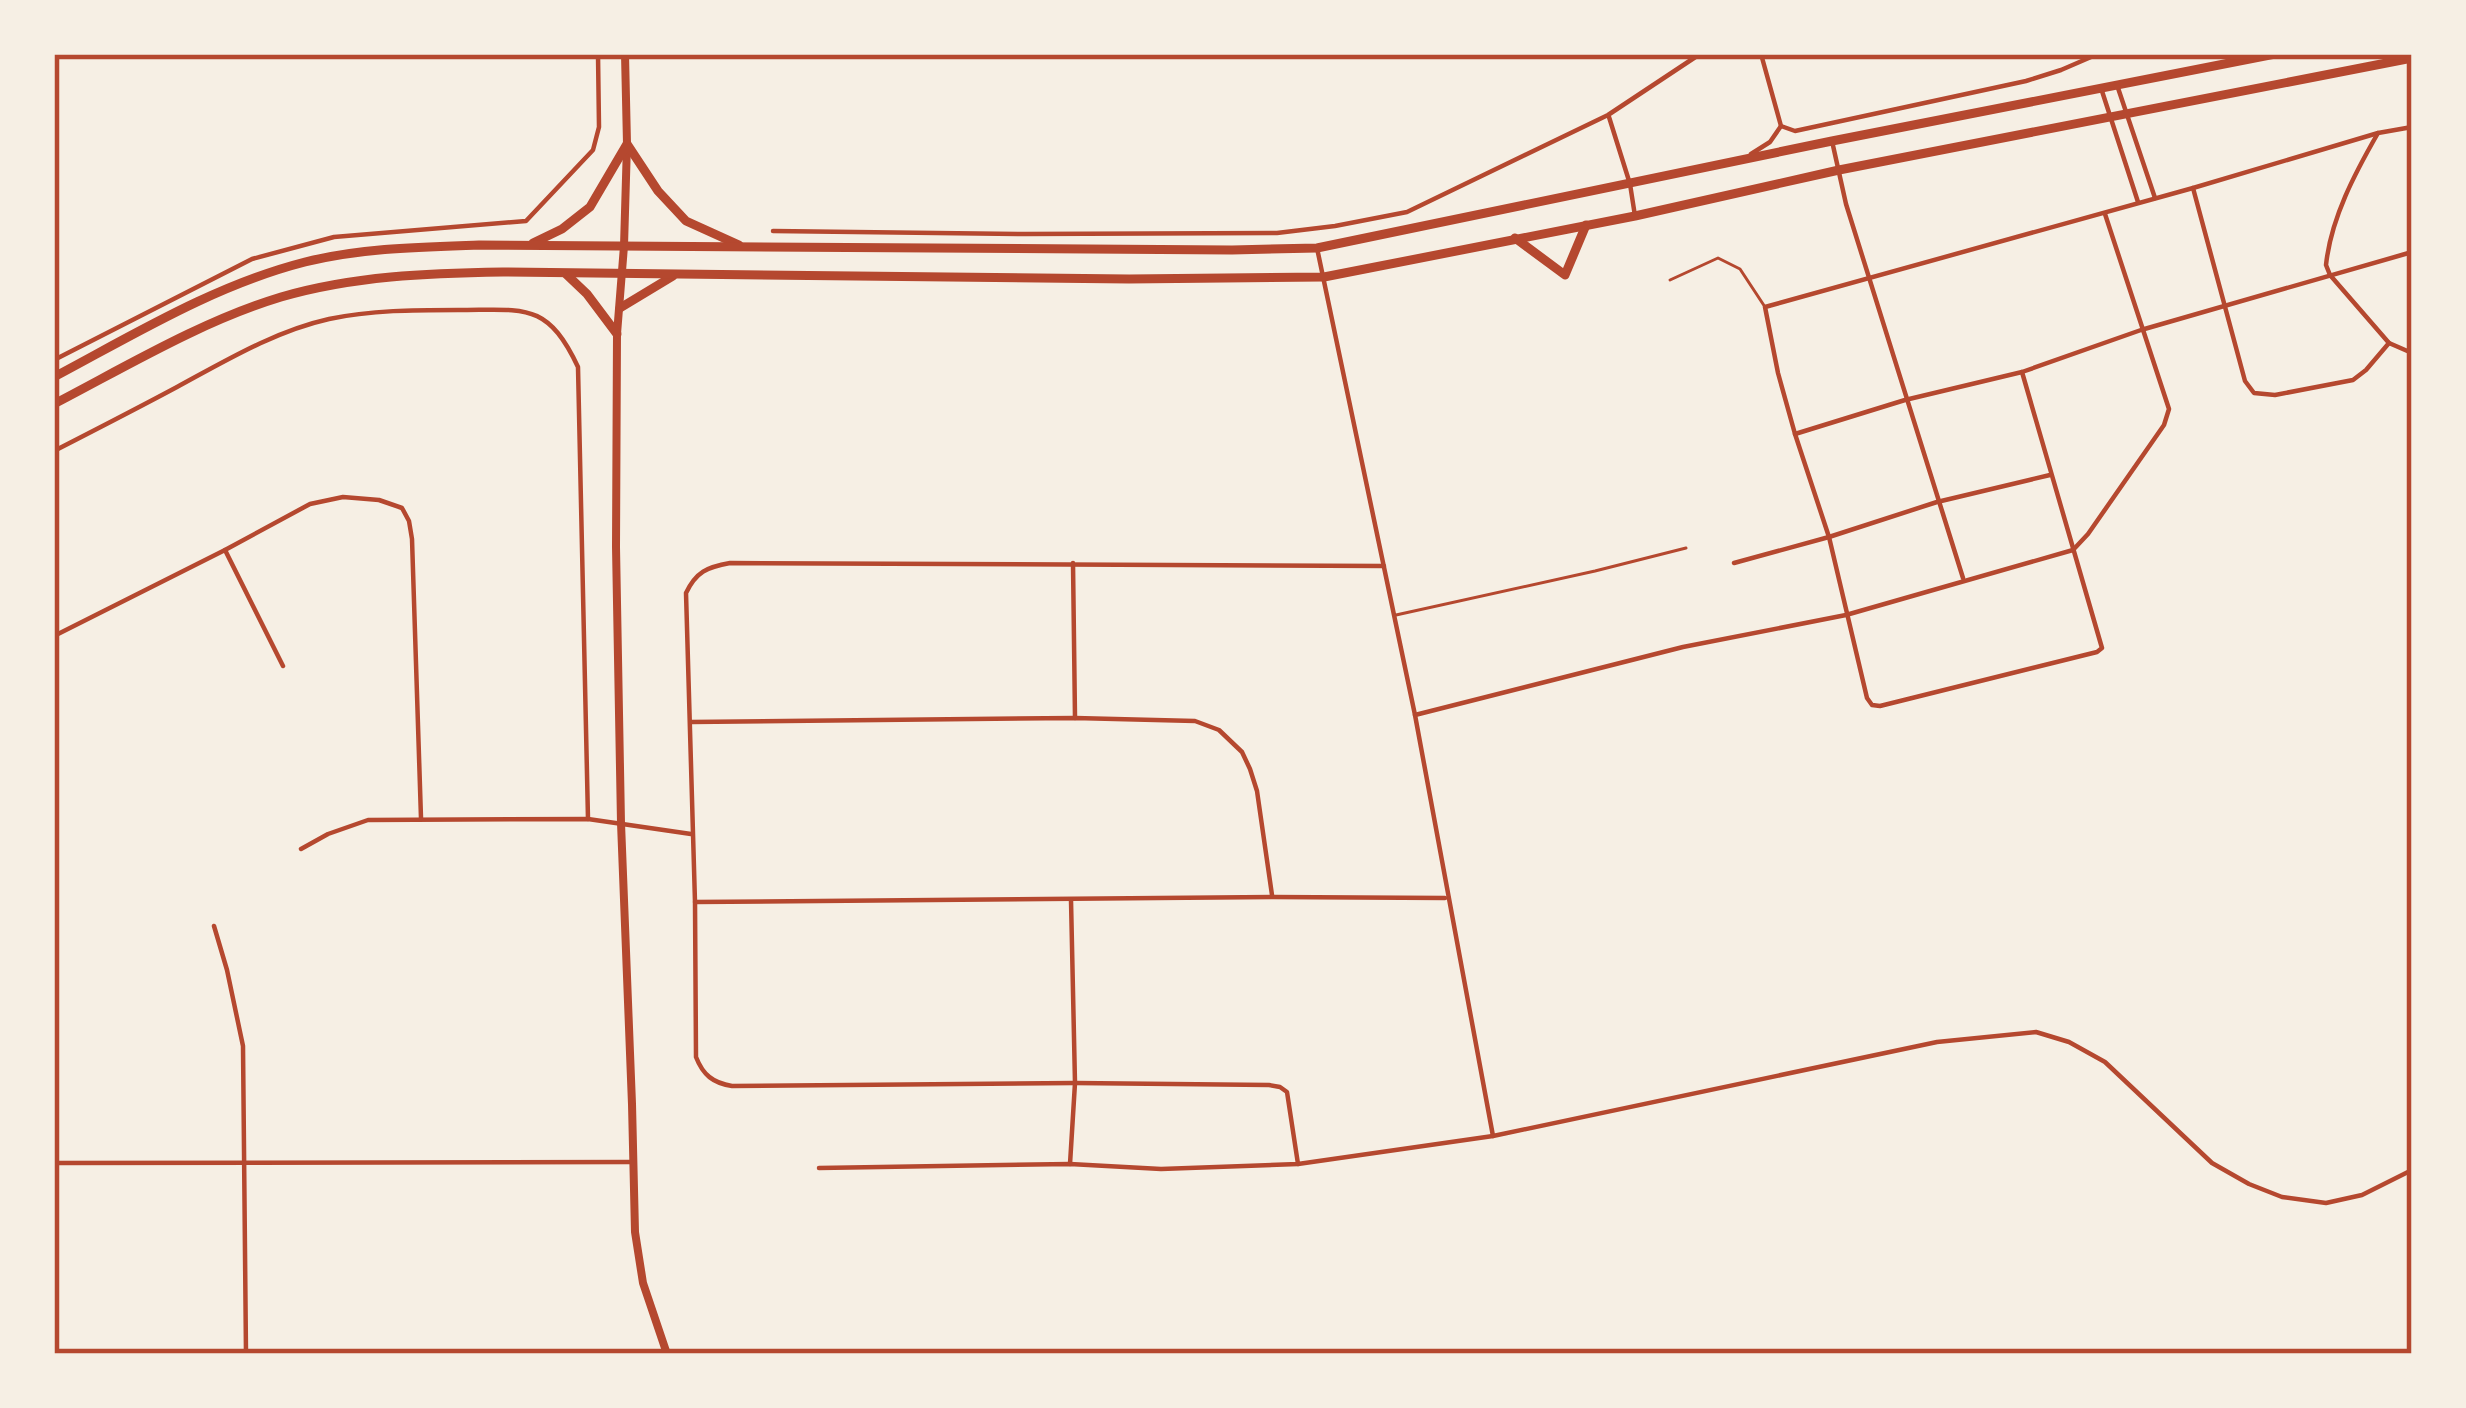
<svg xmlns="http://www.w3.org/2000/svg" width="2466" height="1408" font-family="Roboto,sans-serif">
  <rect width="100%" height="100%" fill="#f6efe4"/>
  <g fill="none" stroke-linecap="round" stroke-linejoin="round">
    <g stroke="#b5482f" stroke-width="3">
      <polyline points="1670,280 1718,258 1740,269 1765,307"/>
      <polyline points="1396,615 1595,571 1686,548"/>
    </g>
    <g stroke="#b5482f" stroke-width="4.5">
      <polyline points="1761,54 1781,126 1795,131 2026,81 2061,70 2098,54"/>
      <polyline points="2117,85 2155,198"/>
      <polyline points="2101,88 2138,202"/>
      <polyline points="1609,117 1630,184 1635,216"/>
      <path d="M2378,133C2355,173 2331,218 2326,265L2330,275L2389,343L2412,353"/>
      <polyline points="1832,141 1846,204 1963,578"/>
      <polyline points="1751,154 1770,142 1781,126"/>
      <polyline points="2193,188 2245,381 2254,393 2275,395 2353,380 2366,370 2389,343"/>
      <polyline points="773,231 1025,234 1277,233 1335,226 1407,212 1608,115 1700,54"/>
      <polyline points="1317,248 1415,715 1493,1136"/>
      <polyline points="54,360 252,259 334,237 526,221 593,150 599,127 598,54"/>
      <polyline points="2022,372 2102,648 2097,652 1880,706 1872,705 1867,698 1829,537 1795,434 1778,373 1765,307 2193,188 2378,133 2412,127"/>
      <polyline points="1795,434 1905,400 2022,372 2141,330 2412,252"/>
      <path d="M54,451C95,430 136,409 177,387C225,361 275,331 329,319C371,310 415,310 458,310C524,310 547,301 578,367L588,819"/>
      <polyline points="225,550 283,666"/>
      <polyline points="1073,563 1075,718"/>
      <polyline points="1734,563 1829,537 1937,502 2050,475"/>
      <polyline points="54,636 225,550 310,504 343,497 379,500 402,508 409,521 412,539 421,818"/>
      <polyline points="1415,715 1683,647 1846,615 2073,550 2088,534 2164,425 2169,409 2105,214"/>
      <polyline points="691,722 1075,718 1195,721 1219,730 1242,752 1250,769 1257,791 1272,895"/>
      <polyline points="301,849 328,834 368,820 588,819 691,834"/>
      <polyline points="695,902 1273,897 1445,898"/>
      <polyline points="214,926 227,970 243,1046 246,1354"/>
      <polyline points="54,1140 54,1177"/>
      <polyline points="56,1163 632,1162"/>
      <polyline points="1070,1164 1075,1083 1071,900"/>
      <path d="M1298,1164L1287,1092L1280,1087L1269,1085L1075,1083L732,1086C713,1083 703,1075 696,1057L695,902L686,593C696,572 707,567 730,563L1384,566"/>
      <polyline points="819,1168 1070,1164 1161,1169 1298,1164 1493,1136 1937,1042 2036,1032 2069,1042 2105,1062 2212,1163 2249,1184 2282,1197 2326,1203 2362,1195 2412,1170"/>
    </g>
    <polyline stroke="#b5482f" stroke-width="8" points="625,54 627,144 624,246 617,334 616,547 621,823 632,1104 635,1232 643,1283 667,1354"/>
    <g stroke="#b5482f" stroke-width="9">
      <polyline points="1515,238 1565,275 1586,225"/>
      <polyline points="533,243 562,229 590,207 627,144 658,191 686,221 739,245"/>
      <polyline points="566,274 587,294 617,334"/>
      <polyline points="620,308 673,276"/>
      <path d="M54,377C135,334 215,285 305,262C361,248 421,247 479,245L1232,250L1317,248L1832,141L2275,54"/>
      <path d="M54,404C127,366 202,321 281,297C353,276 428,273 503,272L1129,279L1324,277L1635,216L1839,170L2412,58"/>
    </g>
  </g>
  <rect width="2466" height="1408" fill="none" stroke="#f6efe4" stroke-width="114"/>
  <rect x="57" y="57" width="2352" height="1294" fill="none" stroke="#b5482f" stroke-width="4.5"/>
</svg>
